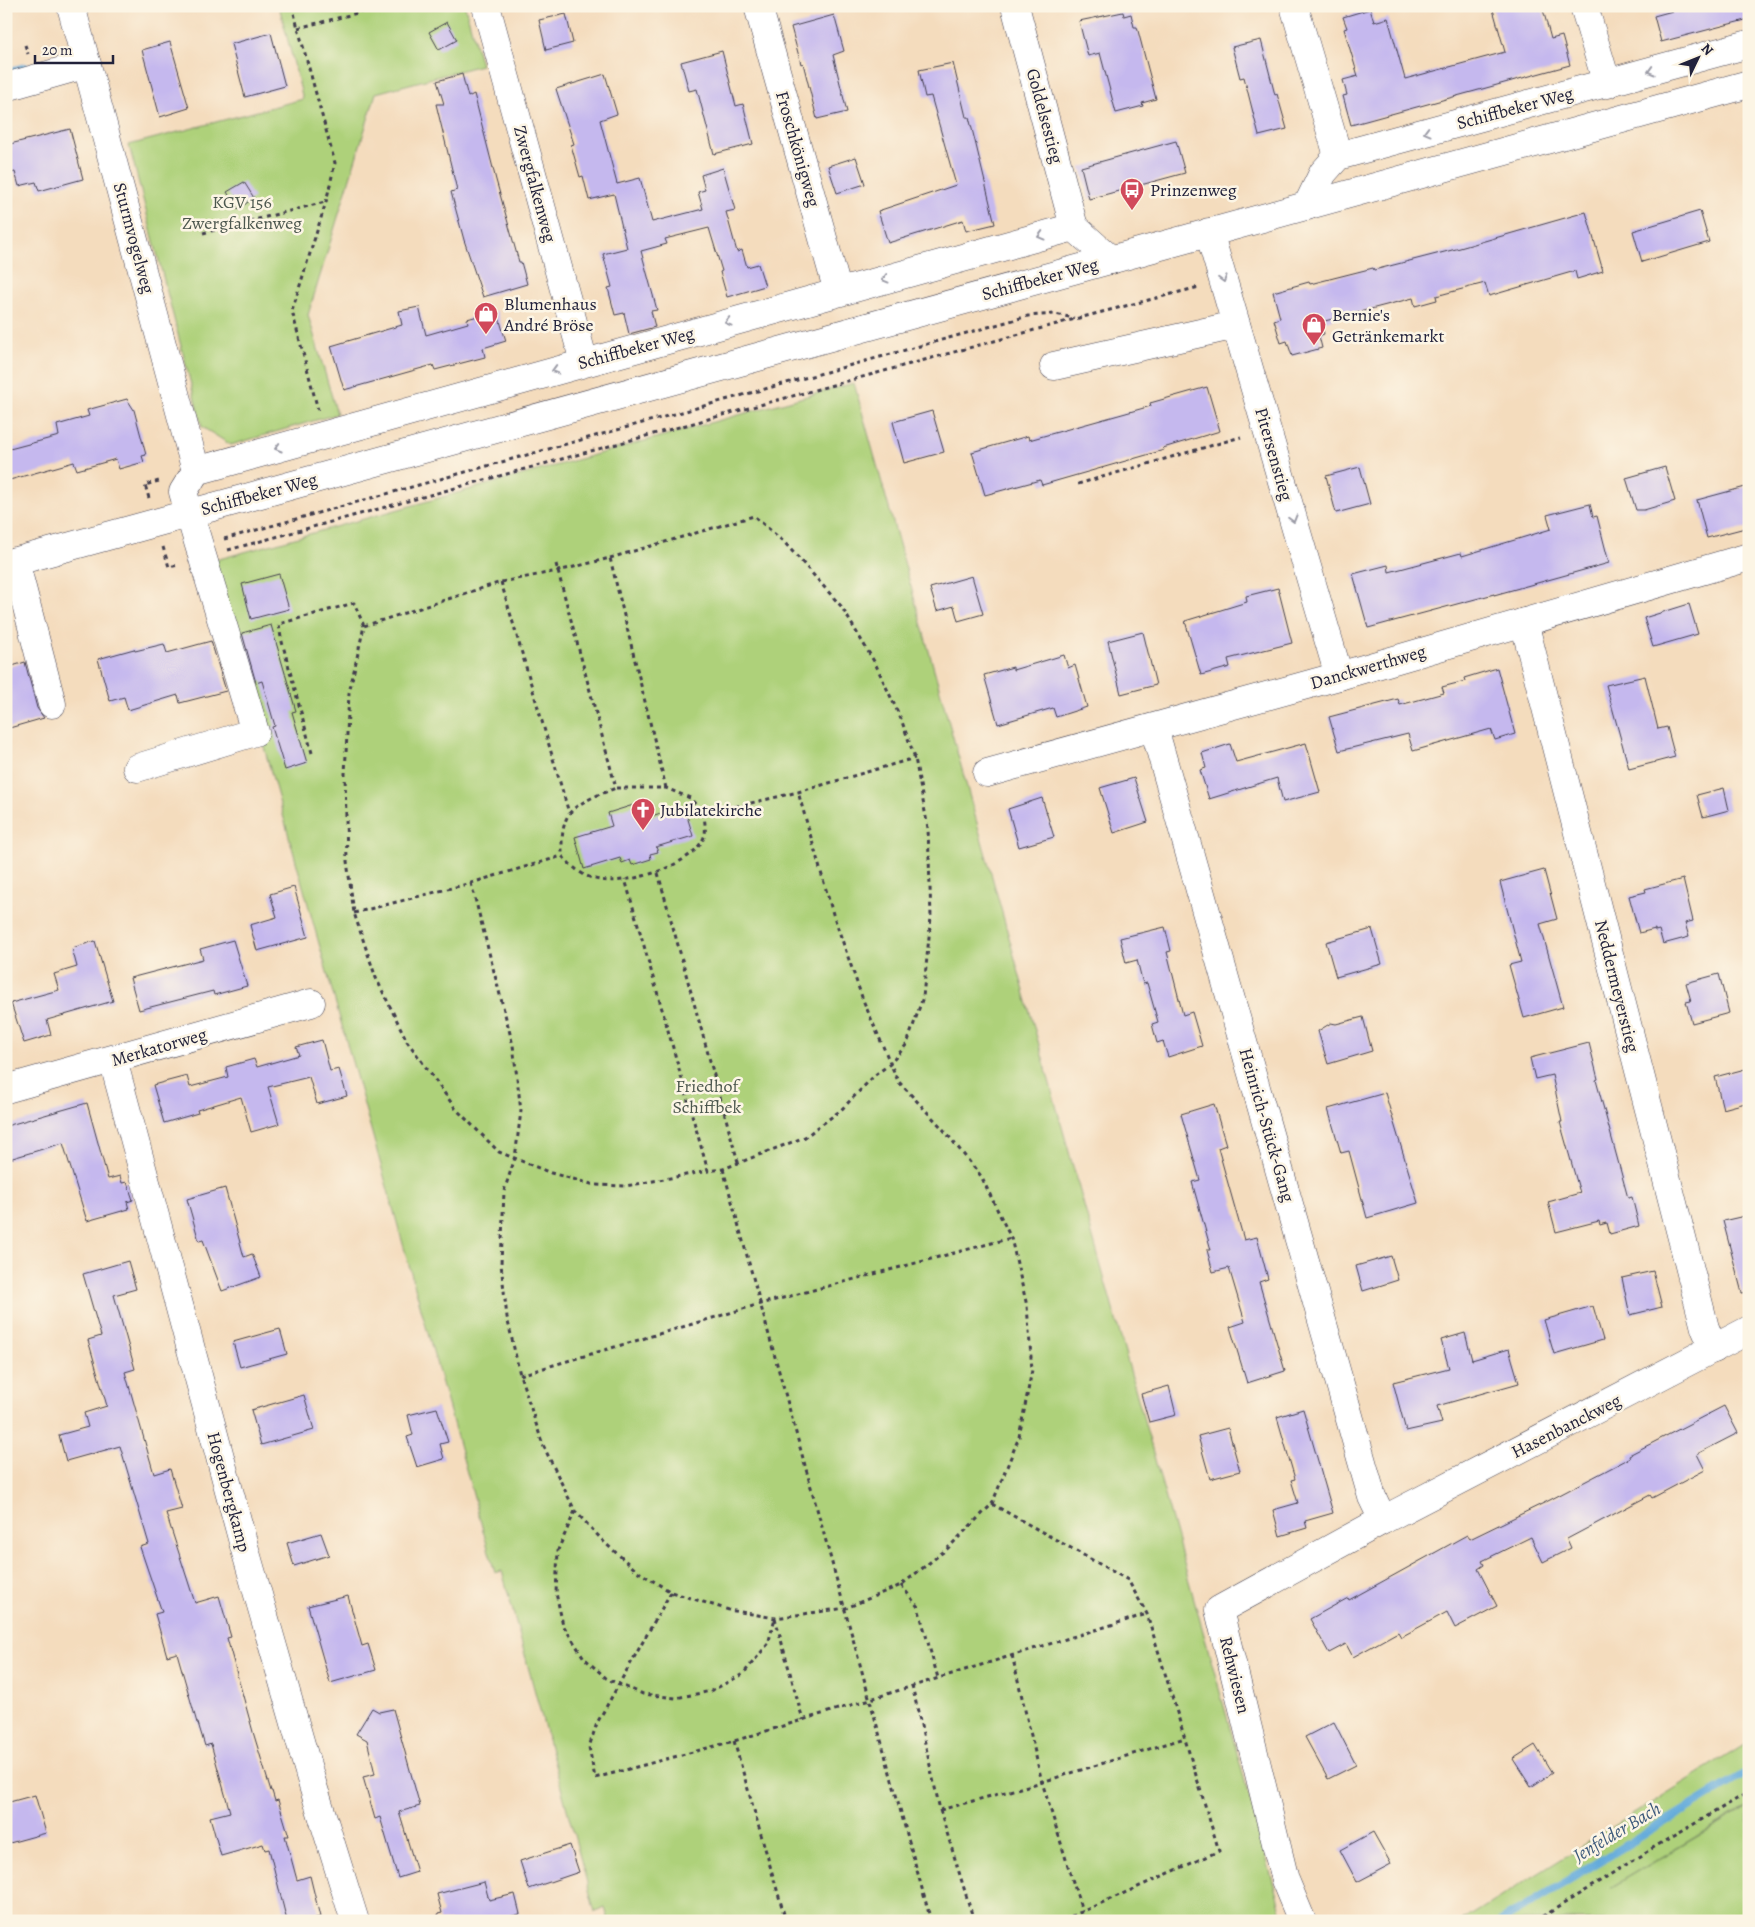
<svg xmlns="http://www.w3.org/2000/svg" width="1755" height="1927" font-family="Alegreya,serif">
  <rect width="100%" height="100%" fill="#fcf5e5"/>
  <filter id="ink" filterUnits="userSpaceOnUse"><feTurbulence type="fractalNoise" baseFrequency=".02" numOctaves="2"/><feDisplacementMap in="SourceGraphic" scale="10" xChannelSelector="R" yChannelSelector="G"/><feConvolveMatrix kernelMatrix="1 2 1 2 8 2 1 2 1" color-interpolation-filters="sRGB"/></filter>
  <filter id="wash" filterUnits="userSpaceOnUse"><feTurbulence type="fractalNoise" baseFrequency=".0096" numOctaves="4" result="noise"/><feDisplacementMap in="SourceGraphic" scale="20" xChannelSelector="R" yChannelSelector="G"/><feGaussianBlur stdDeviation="1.12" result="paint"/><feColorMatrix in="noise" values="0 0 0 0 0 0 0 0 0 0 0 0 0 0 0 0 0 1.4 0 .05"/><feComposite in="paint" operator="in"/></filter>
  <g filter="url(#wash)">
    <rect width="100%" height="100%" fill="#f4dcbd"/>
    <g fill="#aed17a" stroke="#687a5a">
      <polygon points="279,6 465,6 481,65 376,93 308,315 337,414 231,445 202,427 129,145 303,99"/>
      <polygon points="854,383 1284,1921 609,1921 605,1908 595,1912 502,1571 495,1573 212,561"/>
      <polygon points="1749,1742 1749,1805 1610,1888 1749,1806 1749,1921 1462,1921"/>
    </g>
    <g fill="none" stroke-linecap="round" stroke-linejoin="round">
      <g stroke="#64abdb" stroke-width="8">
        <polyline points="6,72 25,67"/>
        <polyline points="1501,1921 1749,1771"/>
      </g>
    </g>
    <g id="blocks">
      <g fill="#c5b8ee">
        <polygon points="1492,6 1542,6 1551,39 1562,36 1570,65 1351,125 1343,96 1347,95 1343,80 1358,76 1344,29 1347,28 1343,17 1370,9 1374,22 1388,18 1405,79 1505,52"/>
        <polygon points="1691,6 1749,6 1749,19 1661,42 1654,16"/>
        <polygon points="1123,12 1124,16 1131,14 1134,27 1137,27 1156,99 1142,103 1143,106 1116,113 1100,53 1088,56 1079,21"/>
        <polygon points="566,14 573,43 546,50 539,20"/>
        <polygon points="834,15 844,51 833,55 847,112 817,119 803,63 801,64 791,27"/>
        <polygon points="447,22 457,40 439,50 429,32"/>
        <polygon points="271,33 285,86 245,97 231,44"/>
        <polygon points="1261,40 1275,95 1277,94 1287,129 1259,136 1244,77 1240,78 1232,47"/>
        <polygon points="170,42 189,108 160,117 142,50"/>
        <polygon points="722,51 736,106 743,104 753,144 714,154 697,89 689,91 681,62"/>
        <polygon points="953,63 966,117 969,117 976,145 995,224 966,231 963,220 888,243 878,211 956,185 931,96 925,97 919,70"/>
        <polygon points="462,74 468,97 474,94 496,180 519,262 521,262 527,284 483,297 464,240 451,192 457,190 436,104 444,104 437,81"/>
        <polygon points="605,74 617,114 600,120 617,184 640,178 652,222 703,209 698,192 705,190 701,175 723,168 735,210 726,212 737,252 742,250 747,267 758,264 765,286 727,297 720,272 722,271 709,228 665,239 667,244 641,251 657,310 651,311 655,327 629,334 624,313 615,315 608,288 612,287 603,254 627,248 614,194 589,200 583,176 580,177 571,145 574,144 556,89"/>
        <polygon points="70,129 83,179 39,191 36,182 19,186 15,172 6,174 6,145"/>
        <polygon points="1176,141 1185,173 1089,199 1081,167"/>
        <polygon points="856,157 865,184 837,193 828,166"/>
        <polygon points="244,182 254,198 238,209 227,192"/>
        <polygon points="1700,211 1709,242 1642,262 1633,231"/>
        <polygon points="1586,212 1603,271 1577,279 1575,271 1489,296 1485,283 1436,296 1437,300 1415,306 1413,298 1321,322 1324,334 1319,336 1322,348 1292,356 1287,341 1281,343 1274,320 1280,318 1273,292 1309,282 1310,284 1373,268 1374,270 1460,248"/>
        <polygon points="419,307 426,335 468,323 467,319 497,311 506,341 483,348 485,357 435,370 433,365 344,390 331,346 402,325 399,311"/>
        <polygon points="1207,387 1220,431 1163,448 1164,450 1042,485 1040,480 985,495 972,452 1028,436 1029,440 1151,406 1150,403"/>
        <polygon points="127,399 134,410 146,455 142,456 144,462 119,469 116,459 77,470 74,462 6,481 6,450 59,436 57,425 89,416 87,410"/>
        <polygon points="932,411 944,452 904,463 893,422"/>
        <polygon points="1360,467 1370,504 1336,513 1326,476"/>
        <polygon points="1665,467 1675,501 1644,510 1636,510 1626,478"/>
        <polygon points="1749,486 1749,527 1707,538 1697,500"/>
        <polygon points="1590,504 1593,517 1597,516 1609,563 1494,595 1494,594 1368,628 1353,574 1388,565 1389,572 1461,553 1462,556 1551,529 1547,515"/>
        <polygon points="279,574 289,609 251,619 242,584"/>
        <polygon points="972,576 983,614 958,621 954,606 937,611 930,588"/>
        <polygon points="1278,588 1292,643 1228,659 1230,667 1201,675 1185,621 1247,602 1246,596"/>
        <polygon points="1689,604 1698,634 1653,647 1644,618"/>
        <polygon points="271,625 296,711 292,712 307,763 285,770 272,727 275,726 262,681 256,683 242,633"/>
        <polygon points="1143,632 1156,685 1121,694 1108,641"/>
        <polygon points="211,641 226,691 180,703 178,695 128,710 124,697 110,701 98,659 134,649 135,651 164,644 167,653"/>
        <polygon points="1064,655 1068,668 1075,665 1087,707 1056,717 1053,708 998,724 984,675 1013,667 1013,670"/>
        <polygon points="25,662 37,708 44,718 6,729 6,668"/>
        <polygon points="1497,668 1515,734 1495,740 1491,729 1413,751 1408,734 1339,751 1329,717 1398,699 1400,705 1444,693 1442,687 1465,681 1464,678"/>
        <polygon points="1645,676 1658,729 1667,727 1675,757 1629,769 1606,685"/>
        <polygon points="1306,743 1320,792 1283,802 1277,778 1209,799 1200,770 1206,768 1202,753 1230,744 1236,762"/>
        <polygon points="1134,778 1148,822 1114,833 1100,788"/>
        <polygon points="1724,788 1729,810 1703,817 1697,795"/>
        <polygon points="1042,798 1054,837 1019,847 1008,809"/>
        <polygon points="643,802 648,817 684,806 693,836 656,847 658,852 650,854 651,859 632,865 630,860 622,863 620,858 584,869 575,837 612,826 608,813"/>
        <polygon points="1544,870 1557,919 1540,924 1563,1007 1524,1018 1509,965 1521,962 1500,882"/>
        <polygon points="1683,879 1693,921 1685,923 1689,937 1663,944 1659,930 1655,931 1655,929 1639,933 1629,896 1646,892 1645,889"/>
        <polygon points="294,887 308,937 257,951 250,925 277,917 270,894"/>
        <polygon points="1165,927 1171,951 1167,952 1183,1015 1192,1012 1202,1046 1168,1057 1163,1041 1157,1043 1152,1024 1158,1022 1147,983 1143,984 1137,960 1126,963 1120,938"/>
        <polygon points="1372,929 1382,964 1336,977 1326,942"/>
        <polygon points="233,940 247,986 214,995 213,991 139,1010 130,978 203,959 200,949"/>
        <polygon points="95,941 113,1001 47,1020 51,1035 24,1043 11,1003 59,990 54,974 77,967 72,948"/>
        <polygon points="1719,974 1729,1013 1692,1023 1686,1002 1691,1001 1686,983"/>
        <polygon points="1363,1017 1372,1051 1328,1064 1318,1031 1331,1023 1336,1024"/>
        <polygon points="322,1040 330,1071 339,1069 347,1096 317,1104 309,1077 268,1087 279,1124 251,1132 241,1097 197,1110 198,1113 164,1123 153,1085 187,1076 190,1087 228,1077 226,1067 254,1059 257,1067 299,1055 296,1047"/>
        <polygon points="1589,1043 1598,1079 1596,1080 1628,1198 1632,1197 1639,1226 1610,1234 1607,1223 1600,1225 1599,1221 1556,1232 1548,1202 1580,1193 1560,1122 1562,1122 1552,1075 1535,1079 1530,1058"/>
        <polygon points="1749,1068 1749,1102 1723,1109 1715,1077"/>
        <polygon points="1385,1093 1418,1203 1367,1218 1349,1151 1341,1153 1328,1109"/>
        <polygon points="87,1103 108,1179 120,1176 122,1183 127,1182 133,1200 127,1202 129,1209 87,1221 63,1143 6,1160 6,1126"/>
        <polygon points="1214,1104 1226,1145 1218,1148 1244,1240 1257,1237 1268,1279 1259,1282 1285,1371 1247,1383 1230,1327 1245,1322 1229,1268 1213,1272 1207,1250 1211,1250 1192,1182 1200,1180 1181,1114"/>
        <polygon points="225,1188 244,1257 252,1254 261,1277 222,1291 203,1240 199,1241 187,1199"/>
        <polygon points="1749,1215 1749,1292 1742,1293 1723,1221"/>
        <polygon points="1391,1256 1398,1280 1363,1291 1356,1266"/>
        <polygon points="128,1261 136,1289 114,1295 135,1369 125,1372 154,1474 170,1469 182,1509 166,1513 195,1603 219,1596 231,1637 227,1638 253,1732 271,1791 272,1791 275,1801 278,1800 289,1836 285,1836 297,1880 310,1876 320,1917 304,1921 287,1921 269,1849 265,1850 263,1844 221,1856 210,1817 230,1812 211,1744 205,1746 198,1723 197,1723 177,1653 167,1656 155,1614 162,1612 140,1547 149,1544 120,1446 66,1461 59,1435 88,1427 84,1413 107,1406 88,1340 101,1336 83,1274"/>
        <polygon points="1653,1271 1662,1307 1630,1315 1622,1278"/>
        <polygon points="1593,1306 1603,1340 1554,1354 1544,1320"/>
        <polygon points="280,1329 287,1354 240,1367 233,1342"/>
        <polygon points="1465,1333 1472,1360 1509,1349 1519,1383 1437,1406 1442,1423 1406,1431 1393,1382 1449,1368 1441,1340"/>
        <polygon points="1169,1386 1176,1415 1149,1422 1141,1394"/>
        <polygon points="304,1395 314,1430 261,1445 251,1410"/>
        <polygon points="1724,1406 1738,1433 1697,1454 1705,1470 1652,1498 1650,1495 1567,1539 1571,1548 1543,1562 1531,1537 1482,1561 1484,1565 1478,1569 1497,1606 1455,1628 1447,1612 1401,1637 1398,1632 1353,1657 1346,1644 1329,1653 1310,1619 1348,1598 1349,1600 1467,1535 1470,1539 1548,1501 1630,1458 1629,1455"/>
        <polygon points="437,1408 448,1442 440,1444 444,1459 417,1467 407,1437 413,1435 408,1415"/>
        <polygon points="1303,1409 1333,1513 1305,1521 1307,1528 1280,1536 1273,1510 1298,1503 1291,1480 1295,1479 1277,1417"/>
        <polygon points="1228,1428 1240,1471 1210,1479 1198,1436"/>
        <polygon points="321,1533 329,1555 294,1566 287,1543"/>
        <polygon points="348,1596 362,1646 368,1644 376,1670 330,1683 308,1606"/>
        <polygon points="372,1708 379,1712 393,1709 420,1806 399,1812 417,1872 398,1878 380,1817 375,1819 363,1777 375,1774 367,1740 356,1734"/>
        <polygon points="1334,1722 1356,1765 1328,1779 1305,1737"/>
        <polygon points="1535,1745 1552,1773 1531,1787 1513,1759"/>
        <polygon points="35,1795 46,1833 6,1844 6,1803"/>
        <polygon points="1373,1832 1391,1864 1357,1882 1340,1850"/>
        <polygon points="570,1845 579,1872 529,1889 520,1861"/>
        <polygon points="484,1882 489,1900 515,1894 520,1914 494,1921 439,1921 438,1914 442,1913 437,1894"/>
      </g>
    </g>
  </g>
  <g filter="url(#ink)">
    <use href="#blocks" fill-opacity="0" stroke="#423e4e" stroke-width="1"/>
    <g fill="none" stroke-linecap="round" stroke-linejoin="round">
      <defs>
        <g id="minor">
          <polyline points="71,6 196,471"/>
          <polyline points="486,6 584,362"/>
          <polyline points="758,6 838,292"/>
          <polyline points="1015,6 1074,227"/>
          <polyline points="1294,6 1338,156"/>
          <polyline points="1584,6 1607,84"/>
          <polyline points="6,87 87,64"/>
          <polyline points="1307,206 1323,173 1338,156 1749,44"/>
          <polyline points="1209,232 1339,676"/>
          <polyline points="1054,366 1236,325"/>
          <polyline points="15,561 52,704"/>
          <polyline points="1524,622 1705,1328 1714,1349"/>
          <polyline points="1154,728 1372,1497 1383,1520"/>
          <polyline points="137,768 255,732 183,492 196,471 1074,227 1111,260"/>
          <polyline points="987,773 1339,676 1749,557"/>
          <polyline points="113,1060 244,1546 313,1786 355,1921"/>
          <polyline points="6,1089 311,1003"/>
          <polyline points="1302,1921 1285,1880 1219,1610 1383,1520 1749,1330"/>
        </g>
        <polyline id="major" points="6,564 1749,84"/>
      </defs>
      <use href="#minor" stroke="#423e4e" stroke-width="29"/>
      <use href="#major" stroke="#423e4e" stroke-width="29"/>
      <g stroke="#423e4e" stroke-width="3" stroke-dasharray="4 4" stroke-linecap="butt">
        <polyline points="292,6 335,163 326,202 292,311 318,410"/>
        <polyline points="298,28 385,6"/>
        <polyline points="25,45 28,54"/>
        <polyline points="203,233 325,202"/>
        <polyline points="1078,484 1241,437"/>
        <polyline points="149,498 145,485 159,481"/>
        <polyline points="224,539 1028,316 1055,314 1074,318"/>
        <polyline points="163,547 169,567 178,565"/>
        <polyline points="228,550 1075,319 1199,287"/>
        <polyline points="610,558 754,516 785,543 841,606 875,663 901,719 915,758 928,828 931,917 923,997 907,1044 890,1064 875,1075 841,1110 805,1137 723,1169 708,1171 625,879"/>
        <polyline points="556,564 616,788"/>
        <polyline points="501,582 569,813"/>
        <polyline points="312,753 281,638 279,624 354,603 364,626"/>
        <path d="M616,788H666L690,798L704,814C704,820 707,831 704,837C693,866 628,885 600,880C582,877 574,868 562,856C562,843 561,826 569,814C577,802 603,793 616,788Z"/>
        <polyline points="666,788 610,558 558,571 501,582 364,626 349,693 345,774 347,861 354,913 376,978 407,1041 455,1108 499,1152 551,1173 595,1185 626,1186 708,1171"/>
        <polyline points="704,814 798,792 915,758"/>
        <polyline points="658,873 738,1162"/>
        <polyline points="471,883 513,1045 521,1111 515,1158 504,1191 501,1264 507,1317 520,1375 543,1445 575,1511 606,1544 637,1571 671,1592 729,1610 775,1618 846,1608 901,1585 947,1549 992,1504 1019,1437 1032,1370 1027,1306 1011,1238 981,1176 943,1129 898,1081 863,1000 833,914 798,792"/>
        <polyline points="354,913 471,883 562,856"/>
        <polyline points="723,1169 931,1921"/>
        <polyline points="520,1375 760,1304 1011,1238"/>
        <polyline points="992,1504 1128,1580 1147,1614 1219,1851 1061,1921"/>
        <polyline points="575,1511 558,1550 556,1593 563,1625 584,1658 606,1678 618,1684 643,1694 676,1698 711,1691 743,1674 768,1644 775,1618"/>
        <polyline points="901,1585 918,1607 938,1678"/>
        <polyline points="671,1592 597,1723 589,1747 595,1778 734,1741 1147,1614"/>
        <polyline points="775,1618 803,1720"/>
        <polyline points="1012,1655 1042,1782 1082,1911"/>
        <polyline points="912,1685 940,1810 974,1921"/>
        <polyline points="734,1741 786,1921"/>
        <polyline points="940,1810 1042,1782 1185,1738"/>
        <polyline points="1536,1921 1651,1849 1749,1792"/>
      </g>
      <use href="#minor" stroke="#fff" stroke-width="28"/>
      <use href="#major" stroke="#fff" stroke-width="28"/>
    </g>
    <defs><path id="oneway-chevron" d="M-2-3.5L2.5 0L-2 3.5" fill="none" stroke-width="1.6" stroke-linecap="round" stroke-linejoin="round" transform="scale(1.25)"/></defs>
    <g stroke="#9c9ca7">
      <use href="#oneway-chevron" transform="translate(1651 71) rotate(164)"/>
      <use href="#oneway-chevron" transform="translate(1427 132) rotate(165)"/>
      <use href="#oneway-chevron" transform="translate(1041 236) rotate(165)"/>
      <use href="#oneway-chevron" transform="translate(885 279) rotate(165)"/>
      <use href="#oneway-chevron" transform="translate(1223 279) rotate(74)"/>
      <use href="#oneway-chevron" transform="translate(728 322) rotate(165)"/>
      <use href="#oneway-chevron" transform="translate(555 370) rotate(164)"/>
      <use href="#oneway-chevron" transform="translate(278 448) rotate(164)"/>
      <use href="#oneway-chevron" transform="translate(1293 519) rotate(74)"/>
    </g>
  </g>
  <defs>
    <symbol id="bus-pin" viewBox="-11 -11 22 30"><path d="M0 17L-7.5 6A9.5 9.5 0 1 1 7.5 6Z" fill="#d1495b" stroke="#fcf5e5"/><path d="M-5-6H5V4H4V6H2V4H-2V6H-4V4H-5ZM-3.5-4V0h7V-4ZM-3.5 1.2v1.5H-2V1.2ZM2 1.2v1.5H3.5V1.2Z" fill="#fff"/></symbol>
    <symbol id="shop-pin" viewBox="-11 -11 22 30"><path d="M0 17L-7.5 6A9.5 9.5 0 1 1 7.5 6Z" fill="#d1495b" stroke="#fcf5e5"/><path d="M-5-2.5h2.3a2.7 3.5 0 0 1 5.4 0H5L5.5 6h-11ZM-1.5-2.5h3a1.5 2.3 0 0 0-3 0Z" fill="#fff"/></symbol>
    <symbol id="church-pin" viewBox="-11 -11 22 30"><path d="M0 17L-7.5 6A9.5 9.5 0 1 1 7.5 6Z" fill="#d1495b" stroke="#fcf5e5"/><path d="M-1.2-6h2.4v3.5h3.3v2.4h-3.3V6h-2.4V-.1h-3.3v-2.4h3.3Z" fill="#fff"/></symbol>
  </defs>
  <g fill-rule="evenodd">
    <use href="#bus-pin" x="1118" y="176" width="28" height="38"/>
    <use href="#shop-pin" x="472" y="300" width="28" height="38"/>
    <use href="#shop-pin" x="1300" y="311" width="28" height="38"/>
    <use href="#church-pin" x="629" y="796" width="28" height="38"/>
  </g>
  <g text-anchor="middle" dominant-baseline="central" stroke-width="5" stroke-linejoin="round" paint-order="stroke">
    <g font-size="18" fill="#22223b" stroke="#fcf5e5">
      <text transform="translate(1515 108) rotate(-15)">Schiffbeker Weg</text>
      <text transform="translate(1045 116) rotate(75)">Goldelsestieg</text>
      <text transform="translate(798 149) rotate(74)">Froschkönigweg</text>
      <text transform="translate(535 184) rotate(75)">Zwergfalkenweg</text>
      <text transform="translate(134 238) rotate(75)">Sturmvogelweg</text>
      <text transform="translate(1040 279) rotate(-15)">Schiffbeker Weg</text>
      <text transform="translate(636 348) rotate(-15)">Schiffbeker Weg</text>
      <text transform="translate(1274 454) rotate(74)">Pitersenstieg</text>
      <text transform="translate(259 494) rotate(-15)">Schiffbeker Weg</text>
      <text transform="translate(1368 667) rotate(-16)">Danckwerthweg</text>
      <text transform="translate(1617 986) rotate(76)">Neddermeyerstieg</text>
      <text transform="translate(159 1047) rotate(-16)">Merkatorweg</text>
      <text transform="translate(1267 1125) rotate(74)">Heinrich-Stück-Gang</text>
      <text transform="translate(1566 1426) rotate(-27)">Hasenbanckweg</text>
      <text transform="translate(229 1492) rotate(75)">Hogenbergkamp</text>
      <text transform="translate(1235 1675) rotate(76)">Rehwiesen</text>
    </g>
    <g font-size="18" fill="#22223b" stroke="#fcf5e5" text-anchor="start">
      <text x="1150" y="190">Prinzenweg</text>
      <text x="504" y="304">Blumenhaus<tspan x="504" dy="21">André Bröse</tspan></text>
      <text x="1332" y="315">Bernie's<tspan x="1332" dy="21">Getränkemarkt</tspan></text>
      <text x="660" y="810">Jubilatekirche</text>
    </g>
    <g font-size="18" fill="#4c574e" stroke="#fcf5e5">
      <text x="242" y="202">KGV 156<tspan x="242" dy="21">Zwergfalkenweg</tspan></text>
      <text x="707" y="1086">Friedhof<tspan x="707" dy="21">Schiffbek</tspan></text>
    </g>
    <g font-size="19" font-style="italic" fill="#3c597b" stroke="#fcf5e5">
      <text transform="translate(1617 1832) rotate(-31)">Jenfelder Bach</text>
    </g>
  </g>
  <rect width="1755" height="1927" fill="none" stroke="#fcf5e5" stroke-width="25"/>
  <g transform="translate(1698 58) rotate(47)" stroke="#fcf5e5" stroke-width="4" paint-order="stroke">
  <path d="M0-4L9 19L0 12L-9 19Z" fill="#22223b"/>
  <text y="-8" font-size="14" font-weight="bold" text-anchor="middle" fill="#22223b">N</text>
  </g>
  <path d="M35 55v8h78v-8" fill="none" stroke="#22223b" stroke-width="2.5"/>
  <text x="42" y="55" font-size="15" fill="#22223b" stroke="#fcf5e5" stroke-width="4" paint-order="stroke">20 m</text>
</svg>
